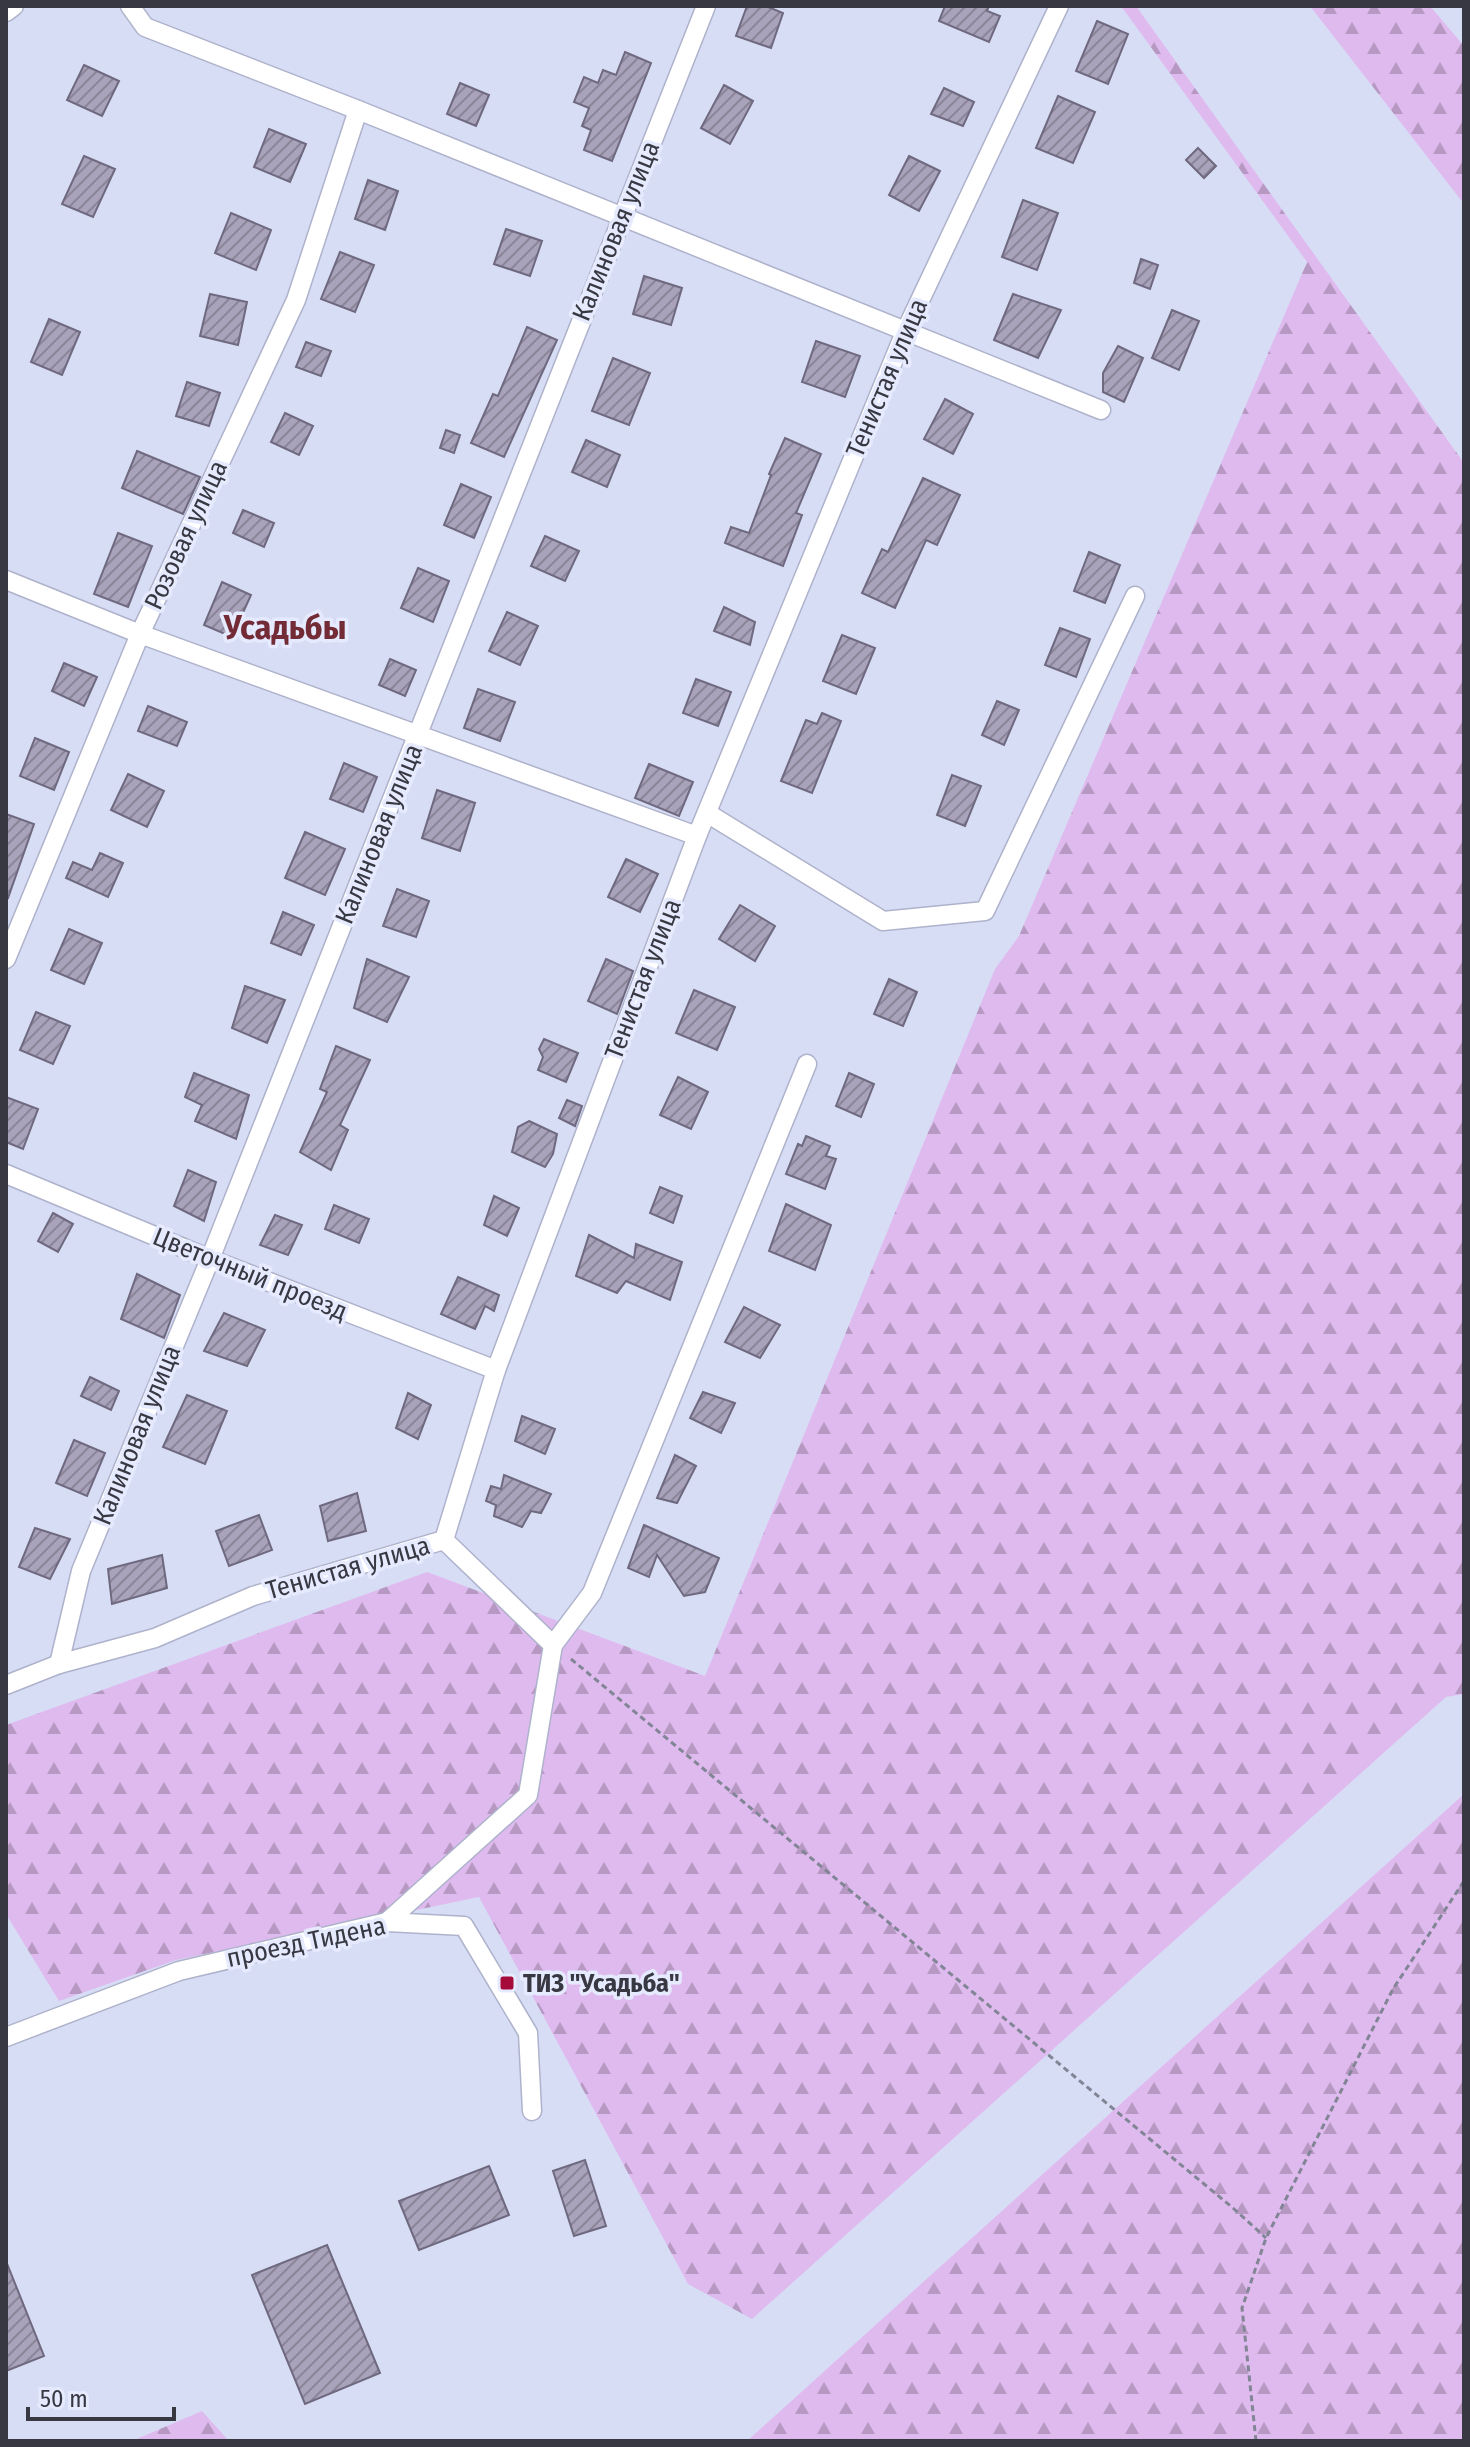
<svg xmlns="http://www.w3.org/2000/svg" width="1470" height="2447" font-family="'Fira Sans Condensed',sans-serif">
  <defs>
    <pattern id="forest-firs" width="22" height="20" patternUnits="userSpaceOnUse" patternTransform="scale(2)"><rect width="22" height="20" fill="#dfbaee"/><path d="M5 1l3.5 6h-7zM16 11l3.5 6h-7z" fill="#b698c2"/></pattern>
    <pattern id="building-hatch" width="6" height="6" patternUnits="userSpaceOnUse" patternTransform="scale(2)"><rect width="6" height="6" fill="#a8a2ba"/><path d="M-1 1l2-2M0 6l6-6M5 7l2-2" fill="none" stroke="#8a8599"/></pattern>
  </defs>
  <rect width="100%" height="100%" fill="#d8ddf6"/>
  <g fill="url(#forest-firs)">
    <polygon points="1121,6 1136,6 1464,463 1464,1694 1446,1697 752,2319 688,2284 479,1897 176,1960 59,2001 6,1914 6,1725 427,1572 705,1676 995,969 1019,936 1307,262"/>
    <polygon points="1310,6 1430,6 1464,46 1464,204"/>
    <polygon points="1464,1794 1464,2441 747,2441"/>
    <polygon points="202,2411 229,2441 132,2441"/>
  </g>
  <g fill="url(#building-hatch)" stroke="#6e697f" stroke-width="2">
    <polygon points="747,6 766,6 783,13 771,48 736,36"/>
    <polygon points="945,6 989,6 987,11 1000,16 989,42 939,21"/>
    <polygon points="1097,21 1128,34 1108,84 1076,71"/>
    <polygon points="625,52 651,63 612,161 584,150 591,130 582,126 589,108 574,102 584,77 598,83 603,70 616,75"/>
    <polygon points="84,65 119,81 102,116 67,100"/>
    <polygon points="460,83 489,95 476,126 447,114"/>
    <polygon points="724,85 753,101 730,144 701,128"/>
    <polygon points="944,88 974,102 963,126 931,114"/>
    <polygon points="1058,96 1095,112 1073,163 1036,148"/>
    <polygon points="269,129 306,144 290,182 254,167"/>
    <polygon points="1198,148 1216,166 1204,178 1186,160"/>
    <polygon points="84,156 115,169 93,217 62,204"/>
    <polygon points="909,156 940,171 919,211 889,195"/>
    <polygon points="368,180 398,191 385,230 355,219"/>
    <polygon points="1023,200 1058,213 1037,270 1002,257"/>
    <polygon points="231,213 271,230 256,270 215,253"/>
    <polygon points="506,229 542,241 530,276 494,264"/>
    <polygon points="340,252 374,265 355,312 321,299"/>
    <polygon points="1141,259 1158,265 1150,289 1134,283"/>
    <polygon points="644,276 682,288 671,325 633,314"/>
    <polygon points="210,294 247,302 238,345 200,336"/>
    <polygon points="1013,294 1061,310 1038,358 994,340"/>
    <polygon points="1172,310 1199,321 1179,370 1152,358"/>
    <polygon points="49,319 80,332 62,375 31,362"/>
    <polygon points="527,327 557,340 504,457 471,443 493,394 498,396"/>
    <polygon points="816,341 860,356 845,397 802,382"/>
    <polygon points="306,342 331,351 321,376 296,367"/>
    <polygon points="1118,346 1143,358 1124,402 1103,392 1103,373"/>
    <polygon points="613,358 650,373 629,425 592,411"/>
    <polygon points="187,382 220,393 209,426 176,416"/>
    <polygon points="945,399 973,414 953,454 924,439"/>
    <polygon points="285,413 313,426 299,455 271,442"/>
    <polygon points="446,430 460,435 454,453 440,448"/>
    <polygon points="785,438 821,454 796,513 802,515 783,566 725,543 731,527 749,533 771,475 769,474"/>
    <polygon points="586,440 620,455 607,487 572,472"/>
    <polygon points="137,451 200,477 183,514 122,488"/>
    <polygon points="923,478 960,495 937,545 926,540 895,608 862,593 882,549 888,552"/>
    <polygon points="461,484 491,497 474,538 444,525"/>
    <polygon points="243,510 274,523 264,547 233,533"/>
    <polygon points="118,533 152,546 128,607 94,594"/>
    <polygon points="545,536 579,551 565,581 531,566"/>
    <polygon points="1089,552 1120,565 1105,603 1074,591"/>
    <polygon points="418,568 449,581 433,622 401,608"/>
    <polygon points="222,582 251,595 232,637 204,625"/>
    <polygon points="724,607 755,622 750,645 714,631"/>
    <polygon points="507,612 538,626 520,665 489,651"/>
    <polygon points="1060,628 1090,639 1076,677 1045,665"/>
    <polygon points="842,635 875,648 856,694 823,681"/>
    <polygon points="390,659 416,670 405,696 379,685"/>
    <polygon points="64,663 97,677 84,706 52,691"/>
    <polygon points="696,679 731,692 718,726 683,713"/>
    <polygon points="478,689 515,702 500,741 464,728"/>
    <polygon points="997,701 1019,710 1004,745 982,735"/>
    <polygon points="148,706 187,722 177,746 138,731"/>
    <polygon points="822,713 841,721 812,793 781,781 806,720 817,724"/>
    <polygon points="35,738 69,752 54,790 20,776"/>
    <polygon points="344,763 377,777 363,812 330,799"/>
    <polygon points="649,764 693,782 679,816 635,798"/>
    <polygon points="128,774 164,791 147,827 111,810"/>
    <polygon points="952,775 981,786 965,826 937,815"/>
    <polygon points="437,790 475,803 460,851 422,838"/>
    <polygon points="6,814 34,824 8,898 6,897"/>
    <polygon points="305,832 345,849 325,895 285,878"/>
    <polygon points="100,853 123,863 108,897 66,878 73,862 92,870"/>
    <polygon points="626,859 658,874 640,912 608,897"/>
    <polygon points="397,889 429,901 416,937 383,926"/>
    <polygon points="740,905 775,926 755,961 719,939"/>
    <polygon points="283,912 314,925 301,955 271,943"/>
    <polygon points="69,929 102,943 84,984 51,970"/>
    <polygon points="367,959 409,977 387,1022 354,1008"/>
    <polygon points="606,959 633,971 617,1014 588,1001"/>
    <polygon points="889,979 917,992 903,1026 874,1014"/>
    <polygon points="245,986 285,1000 267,1043 232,1028"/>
    <polygon points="694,990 735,1007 717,1050 676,1033"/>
    <polygon points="36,1012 70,1026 53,1064 20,1050"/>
    <polygon points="544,1039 578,1053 566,1082 538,1070 543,1057 539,1049"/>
    <polygon points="336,1046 370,1060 340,1125 348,1130 331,1170 300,1152 327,1092 320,1089"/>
    <polygon points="194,1073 249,1095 236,1139 195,1121 202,1105 185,1097"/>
    <polygon points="849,1073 874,1084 861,1117 836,1106"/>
    <polygon points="678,1077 708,1092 691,1129 660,1115"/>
    <polygon points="6,1097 38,1109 23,1149 6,1142"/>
    <polygon points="567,1100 582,1106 575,1126 559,1118"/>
    <polygon points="529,1121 557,1134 553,1154 545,1167 512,1152 518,1127"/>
    <polygon points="806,1136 830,1146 826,1156 836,1159 825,1189 786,1174 798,1144 802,1146"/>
    <polygon points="188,1170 216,1182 204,1221 174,1206"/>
    <polygon points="660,1187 682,1196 673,1223 650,1213"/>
    <polygon points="494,1196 519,1208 507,1236 484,1225"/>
    <polygon points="786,1204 831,1225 815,1270 769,1251"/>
    <polygon points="334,1205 369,1219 359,1243 325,1229"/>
    <polygon points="53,1213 73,1224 58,1252 38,1241"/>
    <polygon points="275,1215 302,1225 288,1255 260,1245"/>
    <polygon points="589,1235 634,1258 636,1244 682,1262 670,1300 626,1281 617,1293 576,1276"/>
    <polygon points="137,1274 180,1295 164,1338 121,1319"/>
    <polygon points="458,1277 499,1295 494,1311 485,1306 475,1329 441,1314"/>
    <polygon points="744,1307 780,1325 760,1358 725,1342"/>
    <polygon points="224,1313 265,1330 247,1366 204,1351"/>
    <polygon points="90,1377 119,1391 111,1410 81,1396"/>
    <polygon points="703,1392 735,1403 721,1433 690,1418"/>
    <polygon points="408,1393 431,1405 418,1439 396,1428"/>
    <polygon points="187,1395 227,1411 205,1464 163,1447"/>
    <polygon points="522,1416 555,1429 545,1454 515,1441"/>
    <polygon points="74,1440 105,1453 87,1496 56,1483"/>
    <polygon points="675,1455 696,1466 677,1503 657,1498"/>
    <polygon points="504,1475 551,1494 541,1513 531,1511 522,1527 494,1516 496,1505 486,1501 491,1486 501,1489"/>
    <polygon points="357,1493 366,1531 328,1541 320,1506"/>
    <polygon points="259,1515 272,1550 229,1566 216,1531"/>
    <polygon points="644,1525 719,1558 705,1592 684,1596 657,1555 649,1577 628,1568"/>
    <polygon points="35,1528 70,1539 50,1579 19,1567"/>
    <polygon points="162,1555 167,1588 112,1604 108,1569"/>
    <polygon points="585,2160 606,2226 574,2236 553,2171"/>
    <polygon points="489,2166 509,2215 419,2250 399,2201"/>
    <polygon points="327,2245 380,2373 305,2404 252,2275"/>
    <polygon points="6,2261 44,2356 6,2371"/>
  </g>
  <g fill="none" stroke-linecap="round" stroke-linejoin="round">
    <defs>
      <g id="minor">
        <polyline points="130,6 145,27 358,110 1101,410"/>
        <polyline points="6,12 14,6"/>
        <polyline points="6,580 140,634 697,836"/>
        <polyline points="707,813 883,921 985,911 1135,596"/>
        <polyline points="6,959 140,634 296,300 358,110"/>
        <polyline points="6,1174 210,1259 496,1370"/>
        <polyline points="444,1540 496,1370 697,836 906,330 1059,6"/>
        <polyline points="553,1645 592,1593 807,1064"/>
        <polyline points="59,1664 81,1571 210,1259 706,6"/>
        <polyline points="6,1685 59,1664 155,1638 253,1596 444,1540"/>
        <polyline points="387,1922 528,1795 553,1645 444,1540"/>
        <polyline points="6,2037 179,1971 387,1922 464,1926 528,2033 532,2111"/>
      </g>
    </defs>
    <use href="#minor" stroke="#aeb2cb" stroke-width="21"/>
    <g stroke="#828596" stroke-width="3" stroke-dasharray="6 4" stroke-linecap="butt">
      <polyline points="571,1659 1233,2208 1266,2238"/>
      <polyline points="1256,2441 1242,2308 1266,2238 1393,1989 1464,1881"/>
    </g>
    <use href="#minor" stroke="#fff" stroke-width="18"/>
  </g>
  <rect fill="#a60c3a" stroke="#e6eafe" stroke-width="3" x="499" y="1975" width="16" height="16" rx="4"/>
  <g text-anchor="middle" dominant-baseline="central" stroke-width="7" stroke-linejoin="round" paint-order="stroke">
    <g font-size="26" fill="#373842" stroke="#e6eafe">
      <text transform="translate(616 231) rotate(-68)">Калиновая улица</text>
      <text transform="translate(887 378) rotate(-67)">Тенистая улица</text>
      <text transform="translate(186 535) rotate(-65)">Розовая улица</text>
      <text transform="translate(379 834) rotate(-68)">Калиновая улица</text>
      <text transform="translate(643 979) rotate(-69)">Тенистая улица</text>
      <text transform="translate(250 1274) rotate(22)">Цветочный проезд</text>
      <text transform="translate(137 1435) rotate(-68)">Калиновая улица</text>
      <text transform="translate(348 1568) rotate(-16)">Тенистая улица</text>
      <text transform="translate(306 1942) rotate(-12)">проезд Тидена</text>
    </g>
    <g font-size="26" font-weight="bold" fill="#373842" stroke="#e6eafe" text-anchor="start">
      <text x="523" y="1983">ТИЗ "Усадьба"</text>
    </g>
    <g font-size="34" font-weight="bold" fill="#732c36" stroke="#e6eafe">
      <text x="285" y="627">Усадьбы</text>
    </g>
  </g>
  <rect width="1470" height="2447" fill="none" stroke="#373842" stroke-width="16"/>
  <path d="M28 2407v12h146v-12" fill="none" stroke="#373842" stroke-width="4"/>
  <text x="40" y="2407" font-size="24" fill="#373842" stroke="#e6eafe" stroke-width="6" paint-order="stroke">50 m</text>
</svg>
